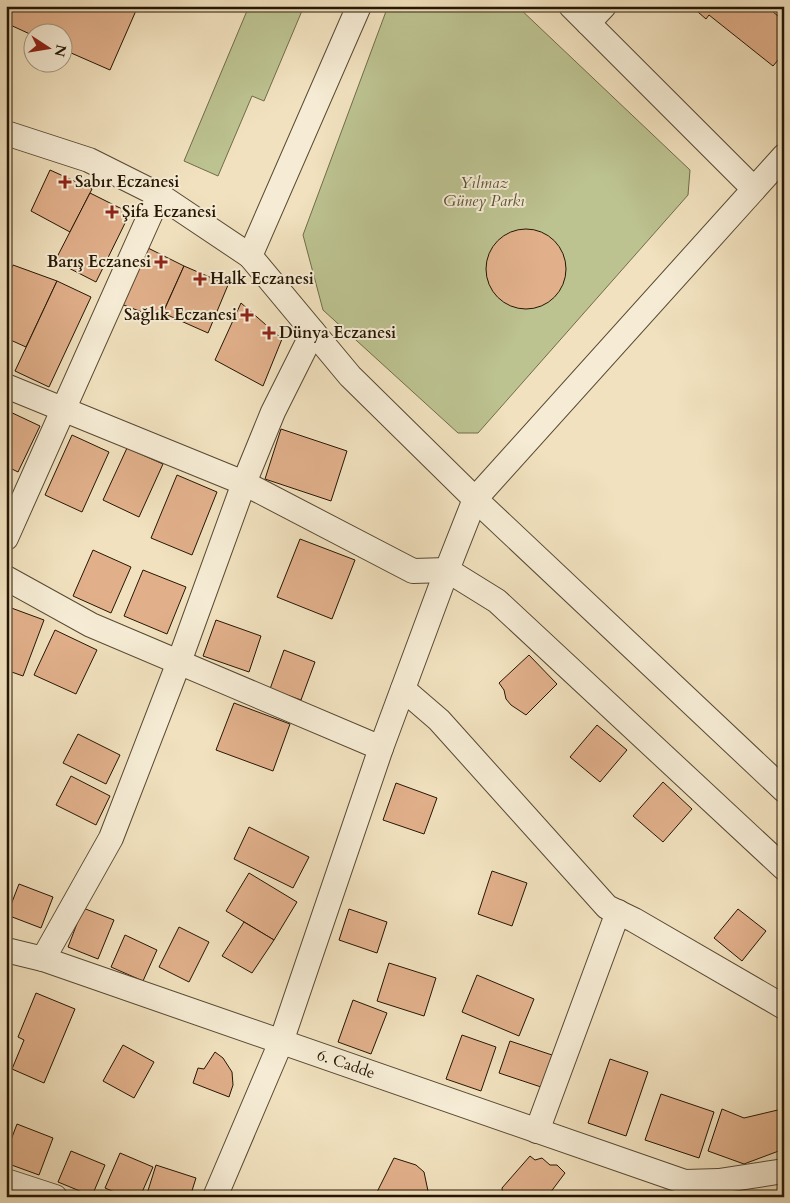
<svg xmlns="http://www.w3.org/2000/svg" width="790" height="1203" font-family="Cardo,serif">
  <rect width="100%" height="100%" fill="#f1e1be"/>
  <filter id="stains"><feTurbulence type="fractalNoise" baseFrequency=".004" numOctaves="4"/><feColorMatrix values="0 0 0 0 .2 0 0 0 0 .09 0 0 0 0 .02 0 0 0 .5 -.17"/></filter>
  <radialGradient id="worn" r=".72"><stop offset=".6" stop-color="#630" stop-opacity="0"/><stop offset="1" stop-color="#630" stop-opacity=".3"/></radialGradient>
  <g fill="#bcc290" stroke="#706c4a">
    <polygon points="249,6 304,6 264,101 252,96 218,176 184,161"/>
    <polygon points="388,6 517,6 690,170 688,195 478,433 458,433 323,310 303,235"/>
  </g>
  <g fill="#e1b08b" stroke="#241603">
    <polygon points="6,6 138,6 110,70 62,49 62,32 32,32 32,35 6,23"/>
    <polygon points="691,6 766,6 784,21 784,53 773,66 709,15 706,19"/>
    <polygon points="50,170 92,189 70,232 31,211"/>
    <polygon points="90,193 130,213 96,282 55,261"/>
    <circle cx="526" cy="269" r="40"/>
    <polygon points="146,247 184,266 160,319 121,304"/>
    <polygon points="13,265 57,281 26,347 6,338 6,280"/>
    <polygon points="184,266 228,285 208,333 163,313"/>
    <polygon points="57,281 91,297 49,387 15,371"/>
    <polygon points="241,303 282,339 263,386 215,360"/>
    <polygon points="6,410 40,426 18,472 6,466"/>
    <polygon points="281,429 347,451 331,501 265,479"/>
    <polygon points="72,435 109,452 82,512 45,495"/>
    <polygon points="127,448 163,464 139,517 103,500"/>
    <polygon points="177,475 217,492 192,555 151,538"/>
    <polygon points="300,539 355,560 332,619 277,597"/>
    <polygon points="93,550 131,567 111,613 73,596"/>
    <polygon points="143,570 186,587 167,634 124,616"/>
    <polygon points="6,606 44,620 23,676 6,670"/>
    <polygon points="216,620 261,636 249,672 203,656"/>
    <polygon points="55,630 97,650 76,694 34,675"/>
    <polygon points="284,650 315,662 301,700 270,689"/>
    <polygon points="529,655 557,684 526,715 511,705 506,699 504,690 499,683"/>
    <polygon points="234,703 290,724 273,771 216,750"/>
    <polygon points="597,725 627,750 600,782 570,757"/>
    <polygon points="78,734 120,755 106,784 63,763"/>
    <polygon points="71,776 110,796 96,825 56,805"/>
    <polygon points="663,782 692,809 663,842 633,816"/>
    <polygon points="396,783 437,798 424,834 383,820"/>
    <polygon points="249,827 309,857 293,888 234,859"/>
    <polygon points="492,871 527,883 512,926 478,914"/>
    <polygon points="249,873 297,902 274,940 226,911"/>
    <polygon points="19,884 53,897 41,928 7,915"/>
    <polygon points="83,908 114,920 98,959 68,947"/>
    <polygon points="349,909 387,922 377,953 339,940"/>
    <polygon points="738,909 766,931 742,961 714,938"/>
    <polygon points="244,922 274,940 252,973 222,956"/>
    <polygon points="179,927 209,942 189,982 159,967"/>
    <polygon points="125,935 157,950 143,981 111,967"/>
    <polygon points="389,963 436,978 424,1016 377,1001"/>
    <polygon points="477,975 534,999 519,1036 462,1012"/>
    <polygon points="36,993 75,1009 44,1083 12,1069 24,1040 18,1037"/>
    <polygon points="353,1000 387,1013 371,1054 338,1042"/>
    <polygon points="462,1035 496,1047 481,1091 446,1079"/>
    <polygon points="510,1041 552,1055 541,1087 499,1073"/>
    <polygon points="123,1045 154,1062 134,1098 103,1081"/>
    <polygon points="215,1052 223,1058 232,1072 233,1085 229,1097 193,1083 198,1068 204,1069"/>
    <polygon points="610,1059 648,1072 626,1136 588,1123"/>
    <polygon points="661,1094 714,1112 699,1158 645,1140"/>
    <polygon points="722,1109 744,1118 782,1109 784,1114 784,1149 744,1164 708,1151"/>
    <polygon points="17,1124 53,1138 39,1175 6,1163 6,1153"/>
    <polygon points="71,1151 105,1165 92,1196 58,1182"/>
    <polygon points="120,1153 153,1167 140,1197 126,1197 105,1188"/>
    <polygon points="530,1156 535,1160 542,1158 550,1165 557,1165 565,1173 547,1197 503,1197 502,1188"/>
    <polygon points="394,1158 416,1165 424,1172 428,1191 426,1197 378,1197 377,1192"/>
    <polygon points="156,1165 196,1178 190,1197 146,1197"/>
  </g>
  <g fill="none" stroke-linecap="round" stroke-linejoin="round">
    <defs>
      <g id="minor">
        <polyline points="571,6 754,189"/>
        <polyline points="588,23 604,6"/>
        <polyline points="6,133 89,160 159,195 250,256 350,376 475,499 784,790"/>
        <polyline points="250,256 359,6"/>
        <polyline points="6,386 244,483 413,571 447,570 497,601 784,868"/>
        <polyline points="6,538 159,195"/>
        <polyline points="6,578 91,625 381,748"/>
        <polyline points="403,689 439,720 607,907 634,920 784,1007"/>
        <polyline points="6,950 43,959 685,1182 719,1181 784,1171"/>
        <polyline points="43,959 111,838 179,662 244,483 273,412 313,332"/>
        <polyline points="537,1131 618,912"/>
        <polyline points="6,1181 55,1197"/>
        <polyline points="215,1197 281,1042 381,748 447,570 475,499 784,156"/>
      </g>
    </defs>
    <use href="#minor" stroke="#574932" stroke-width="26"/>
    <use href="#minor" stroke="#f6ecd5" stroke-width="24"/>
  </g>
  <g fill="#8f2418" stroke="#f6ecd5" stroke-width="2">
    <path d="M62.5 174.5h5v5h5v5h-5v5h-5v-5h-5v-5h5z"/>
    <path d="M109.5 204.5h5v5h5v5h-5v5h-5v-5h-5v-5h5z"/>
    <path d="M158.5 254.5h5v5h5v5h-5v5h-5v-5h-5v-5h5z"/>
    <path d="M197.5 271.5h5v5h5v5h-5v5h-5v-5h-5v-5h5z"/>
    <path d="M244.5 307.5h5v5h5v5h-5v5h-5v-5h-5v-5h5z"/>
    <path d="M266.5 325.5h5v5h5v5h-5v5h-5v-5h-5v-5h5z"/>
  </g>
  <g text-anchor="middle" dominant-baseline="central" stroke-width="4" stroke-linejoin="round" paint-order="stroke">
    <g font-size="16" font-weight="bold" fill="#241603" stroke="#f6ecd5" text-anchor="start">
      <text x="75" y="182">Sabır Eczanesi</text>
      <text x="122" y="212">Şifa Eczanesi</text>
      <text x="151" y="262" text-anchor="end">Barış Eczanesi</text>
      <text x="210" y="279">Halk Eczanesi</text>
      <text x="237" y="315" text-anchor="end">Sağlık Eczanesi</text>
      <text x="279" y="333">Dünya Eczanesi</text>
    </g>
    <g font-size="16" font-style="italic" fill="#595234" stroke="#f6ecd5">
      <text x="484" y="183">Yılmaz<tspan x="484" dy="18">Güney Parkı</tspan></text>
    </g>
    <g font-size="16" fill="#241603" stroke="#f6ecd5">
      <text transform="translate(346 1064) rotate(19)">6. Cadde</text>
    </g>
  </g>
  <rect width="790" height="1203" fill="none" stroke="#f1e1be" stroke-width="25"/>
  <rect x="8" y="8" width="775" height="1188" fill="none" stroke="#241603" stroke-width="2.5"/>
  <rect x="12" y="12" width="765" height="1178" fill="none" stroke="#241603"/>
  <g transform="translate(48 48) rotate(102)"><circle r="24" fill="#f6ecd5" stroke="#a29681"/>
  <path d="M0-4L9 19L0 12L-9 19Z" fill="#8f2418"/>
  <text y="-8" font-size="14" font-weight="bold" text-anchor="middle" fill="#241603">N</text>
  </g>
  <rect width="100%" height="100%" filter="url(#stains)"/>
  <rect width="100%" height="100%" fill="url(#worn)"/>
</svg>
